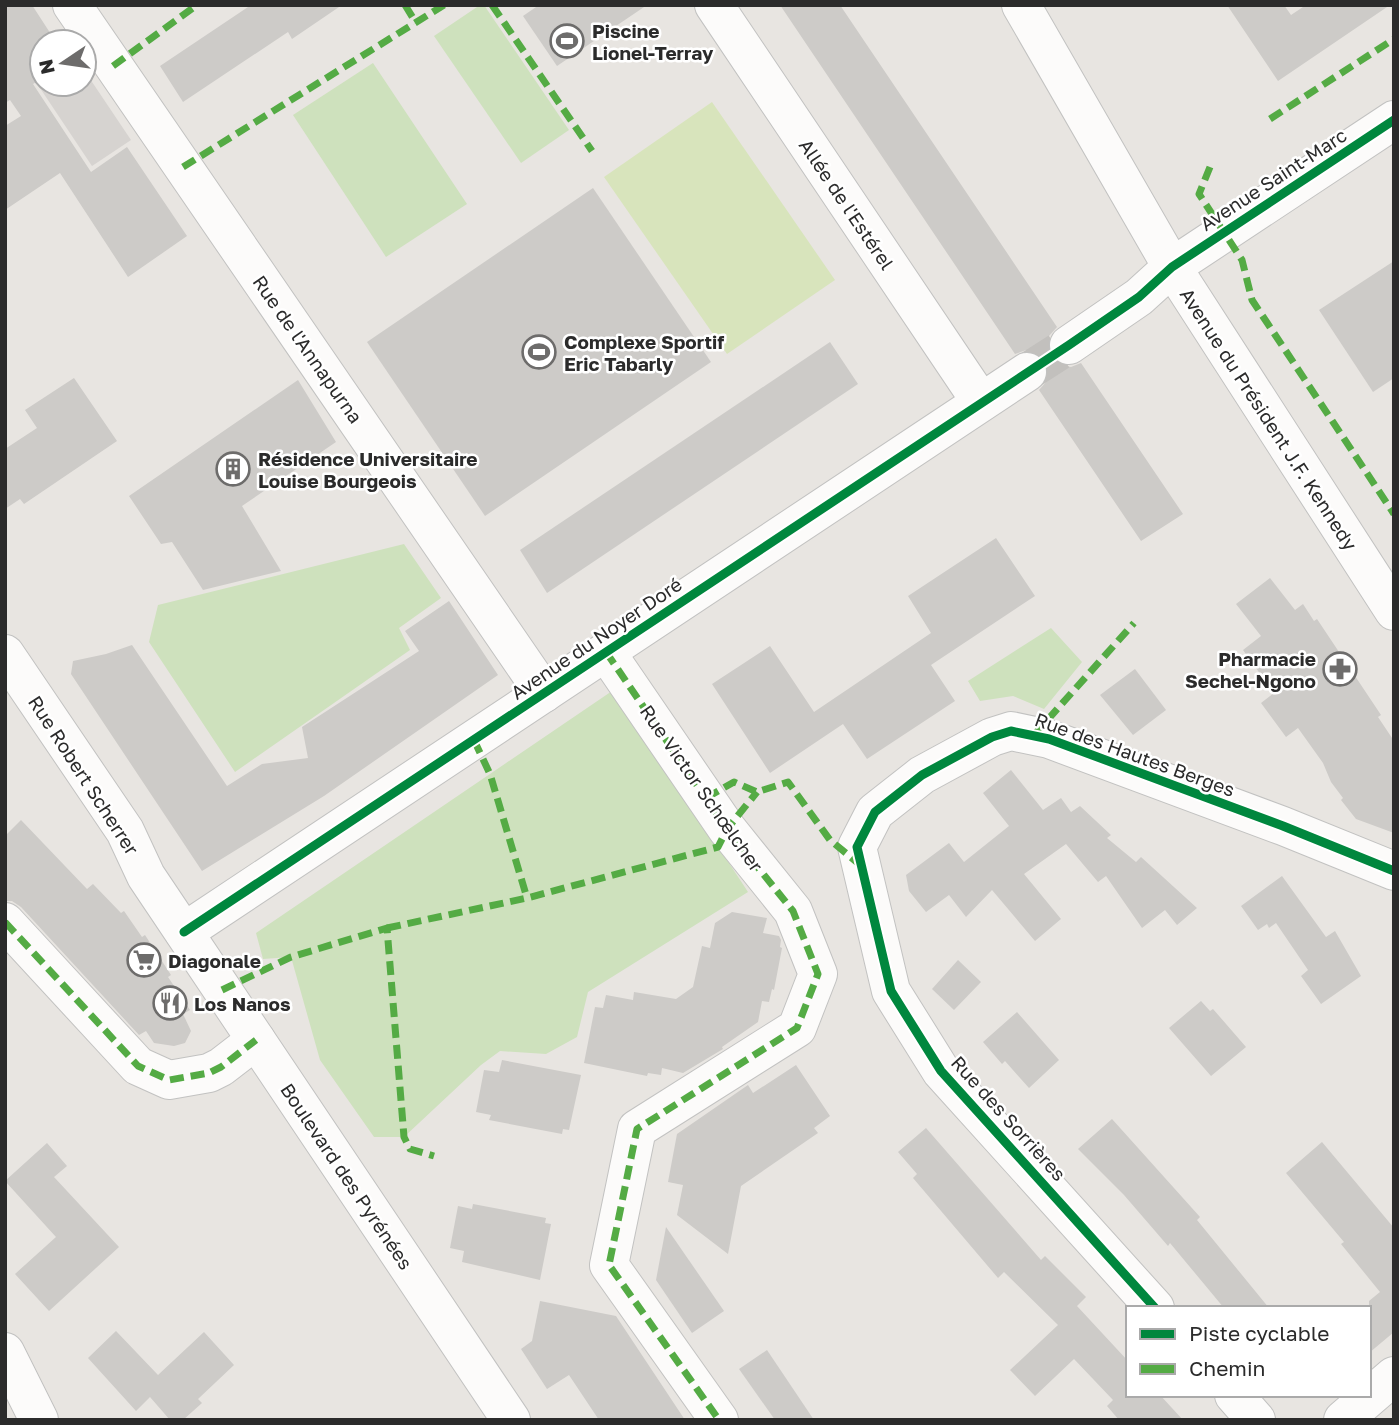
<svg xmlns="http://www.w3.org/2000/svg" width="1399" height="1425" font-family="'Golos Text',sans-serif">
  <rect width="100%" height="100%" fill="#e8e5e1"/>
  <g fill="#cee1bd">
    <polygon points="480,5 484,5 569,130 521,163 434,36"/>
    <polygon points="373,63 467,204 386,257 293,115"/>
    <polygon points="404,544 441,598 399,628 410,650 235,772 149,642 158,605"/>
    <polygon points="1051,628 1082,662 1044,709 1013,696 980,701 968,681"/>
    <polygon points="615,689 748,892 588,992 577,1037 546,1054 500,1051 481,1065 404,1137 374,1137 320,1060 291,957 263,959 256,933"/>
  </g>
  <polygon fill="#d8e4bc" points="712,102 835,280 727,354 604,177"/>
  <polygon fill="#d6d3d0" points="84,70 131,140 92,166 40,88 45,84 84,84"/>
  <g fill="#cdcbc8">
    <polygon points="5,5 32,5 56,42 42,42 42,78 33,84 91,172 127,147 187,236 128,277 60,173 5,210 5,126 21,116 10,100 5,103"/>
    <polygon points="251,5 342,5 292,39 288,32 183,102 160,66"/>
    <polygon points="539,5 647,5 557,66 523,16"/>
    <polygon points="780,5 840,5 1057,327 1049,336 1047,346 1051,357 1060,365 1071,367 1081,363 1183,514 1141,541 1039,390 1046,382 1049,371 1045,359 1037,353 1026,350 1015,354"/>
    <polygon points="1227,5 1284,5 1291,15 1306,5 1390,5 1278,81"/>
    <polygon points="593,188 711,362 485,516 367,342"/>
    <polygon points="1394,261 1394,378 1373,392 1319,310"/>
    <polygon points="830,342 858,384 547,593 520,550"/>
    <polygon points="74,378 117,441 24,504 20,499 5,509 5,449 37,428 25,410"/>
    <polygon points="298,380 336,442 242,506 281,571 203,590 172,542 161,544 129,496"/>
    <polygon points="996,538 1035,596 931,665 955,701 867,759 843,724 770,773 712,684 770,646 814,712 931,633 908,596"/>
    <polygon points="1270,578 1295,610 1303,604 1314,621 1317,619 1381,715 1378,717 1394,741 1394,833 1356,819 1341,800 1343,798 1331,782 1323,763 1298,728 1286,737 1261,703 1274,693 1243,650 1261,636 1236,604"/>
    <polygon points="449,601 498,675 324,796 202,871 71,674 73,661 106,654 132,645 227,786 262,764 308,758 302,727 419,651 405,631"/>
    <polygon points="1135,669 1166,710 1133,735 1100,695"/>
    <polygon points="1011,770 1043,810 1061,798 1071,812 1080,806 1111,835 1107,838 1136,862 1141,857 1197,908 1177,925 1165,910 1142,928 1106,876 1098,882 1066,844 1024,874 1061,919 1035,941 992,890 966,917 949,895 926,912 909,891 906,875 949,843 964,862 1009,826 983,793"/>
    <polygon points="21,820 87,889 93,884 121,913 124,911 142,937 145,935 171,975 168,977 190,1010 183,1014 191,1031 185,1043 174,1046 154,1043 146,1031 139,1035 21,907 12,901 5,901 5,836"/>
    <polygon points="1282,876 1326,937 1335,931 1361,976 1321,1004 1301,976 1308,970 1276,923 1269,928 1267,924 1258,930 1241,906"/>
    <polygon points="732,912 767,918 763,933 779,936 781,940 780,947 782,948 774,990 772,989 769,1002 762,1001 758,1022 722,1047 723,1049 683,1073 662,1068 661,1075 648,1073 647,1076 584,1063 595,1007 603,1008 606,995 633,1000 634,992 676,999 693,987 702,946 710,948 715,923"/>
    <polygon points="958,960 981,982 954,1010 932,989"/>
    <polygon points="1201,1001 1210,1011 1213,1009 1246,1047 1211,1076 1169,1028"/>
    <polygon points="1017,1012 1059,1060 1029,1088 1005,1061 1002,1064 983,1042"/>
    <polygon points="502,1060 581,1075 569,1130 563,1129 562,1134 489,1120 491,1115 476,1112 484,1070 499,1072"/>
    <polygon points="796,1065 830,1116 814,1128 818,1133 741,1186 728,1254 677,1215 683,1185 668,1182 677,1134 748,1085 753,1093"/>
    <polygon points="1112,1119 1200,1217 1197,1220 1269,1308 1224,1308 1170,1243 1168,1246 1124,1195 1078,1149"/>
    <polygon points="926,1128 1041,1260 1045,1256 1086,1297 1077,1306 1128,1361 1128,1395 1160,1395 1183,1420 1119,1420 1107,1406 1113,1400 1074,1359 1035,1396 1010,1370 1058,1325 1004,1272 998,1278 913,1178 917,1174 898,1152"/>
    <polygon points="1322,1142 1394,1228 1394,1332 1369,1353 1369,1301 1380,1292 1341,1244 1344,1242 1286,1173"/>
    <polygon points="47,1143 67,1166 54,1177 119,1247 49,1311 15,1274 56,1237 5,1181"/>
    <polygon points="473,1204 546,1218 545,1223 551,1224 540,1280 462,1262 464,1251 450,1248 458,1206 472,1209"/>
    <polygon points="666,1227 724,1311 692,1333 656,1280"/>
    <polygon points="540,1301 616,1316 685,1420 599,1420 569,1375 547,1389 521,1349 532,1341"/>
    <polygon points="116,1331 158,1375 204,1332 234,1365 198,1399 202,1403 183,1420 170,1420 150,1397 136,1411 88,1358"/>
    <polygon points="767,1350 814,1420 775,1420 739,1369"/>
  </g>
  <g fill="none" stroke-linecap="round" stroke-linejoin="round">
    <polyline stroke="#c2c0bd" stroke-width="38" stroke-dasharray="38 19" stroke-linecap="butt" points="1027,372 1069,345"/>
    <defs>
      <g id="minor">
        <polyline points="72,5 544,693"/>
        <polyline points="714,5 981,402"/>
        <polyline points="1021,5 1172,267 1394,611"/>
        <polyline points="1069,345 1139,297 1172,267 1394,120"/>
        <polyline points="606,652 727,829 793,911 818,974 797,1028 637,1129 609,1265 719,1420"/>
        <polyline points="5,654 125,831 146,876 511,1420"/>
        <polyline points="5,922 138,1066 169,1080 209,1073 221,1067 256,1040"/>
        <polyline points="184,932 1027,372"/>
        <polyline points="1155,1308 941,1071 891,991 857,847 875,812 922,775 992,737 1011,731 1049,739 1283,826 1394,871"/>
        <polyline points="5,1352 39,1420"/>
        <polyline points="1234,1395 1256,1420"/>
        <polyline points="1343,1420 1394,1376"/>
      </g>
    </defs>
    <use href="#minor" stroke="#c2c2c1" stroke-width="40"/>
    <use href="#minor" stroke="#fcfbfa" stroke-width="38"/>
    <g stroke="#54ab44" stroke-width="7" stroke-dasharray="14 7" stroke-linecap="butt">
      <polyline points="405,5 416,23"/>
      <polyline points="492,5 592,151"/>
      <polyline points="113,66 197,5"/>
      <polyline points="1270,119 1394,39"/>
      <polyline points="183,167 444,5"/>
      <polyline points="1210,167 1199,194 1242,260 1252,300 1394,514"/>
      <polyline points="606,652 727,829 793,911 818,974 797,1028 637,1129 609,1265 719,1420"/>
      <polyline points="1034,735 1134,623"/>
      <polyline points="474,740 490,774 527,898"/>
      <polyline points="706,798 734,782 757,792 788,782 830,840 859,864"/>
      <polyline points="5,922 138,1066 169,1080 209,1073 221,1067 256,1040"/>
      <polyline points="387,928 527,898 718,847 727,829 757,792"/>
      <polyline points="222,990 291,957 387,928 404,1137 410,1149 434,1156"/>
    </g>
    <defs>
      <g id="cycleway">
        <polyline points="184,932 1069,345 1139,297 1172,267 1394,120"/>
        <polyline points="1155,1308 941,1071 891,991 857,847 875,812 922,775 992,737 1011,731 1049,739 1283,826 1394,871"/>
      </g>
    </defs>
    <use href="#cycleway" stroke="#fff" stroke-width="13"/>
    <use href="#cycleway" stroke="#00873e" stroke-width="9"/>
  </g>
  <defs>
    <symbol id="stadium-ring" viewBox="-11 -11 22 22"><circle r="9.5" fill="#fff" stroke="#6d6c6b" stroke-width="1.5"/><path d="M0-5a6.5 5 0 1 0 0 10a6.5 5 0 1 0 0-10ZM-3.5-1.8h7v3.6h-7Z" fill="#6d6c6b"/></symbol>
    <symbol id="building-ring" viewBox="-11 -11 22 22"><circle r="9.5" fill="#fff" stroke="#6d6c6b" stroke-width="1.5"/><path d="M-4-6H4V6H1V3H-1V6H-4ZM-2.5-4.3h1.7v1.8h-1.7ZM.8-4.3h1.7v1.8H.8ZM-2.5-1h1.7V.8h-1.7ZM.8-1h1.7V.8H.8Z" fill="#6d6c6b"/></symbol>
    <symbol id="pharmacy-ring" viewBox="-11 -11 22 22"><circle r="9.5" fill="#fff" stroke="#6d6c6b" stroke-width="1.5"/><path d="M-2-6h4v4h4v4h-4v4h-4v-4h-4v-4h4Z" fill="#6d6c6b"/></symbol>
    <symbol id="supermarket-ring" viewBox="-11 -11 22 22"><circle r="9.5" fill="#fff" stroke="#6d6c6b" stroke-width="1.5"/><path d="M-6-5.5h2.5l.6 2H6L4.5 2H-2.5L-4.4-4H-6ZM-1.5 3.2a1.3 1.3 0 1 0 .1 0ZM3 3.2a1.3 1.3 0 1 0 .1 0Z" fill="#6d6c6b"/></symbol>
    <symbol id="restaurant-ring" viewBox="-11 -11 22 22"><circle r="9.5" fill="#fff" stroke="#6d6c6b" stroke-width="1.5"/><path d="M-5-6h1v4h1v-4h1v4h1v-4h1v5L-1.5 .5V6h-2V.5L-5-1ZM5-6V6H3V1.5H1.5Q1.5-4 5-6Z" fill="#6d6c6b"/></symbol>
  </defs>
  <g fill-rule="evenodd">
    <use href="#stadium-ring" x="548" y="22" width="38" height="38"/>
    <use href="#stadium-ring" x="520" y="333" width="38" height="38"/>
    <use href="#building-ring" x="214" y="450" width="38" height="38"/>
    <use href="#pharmacy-ring" x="1321" y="650" width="38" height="38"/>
    <use href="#supermarket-ring" x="125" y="941" width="38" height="38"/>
    <use href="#restaurant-ring" x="151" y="984" width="38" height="38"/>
  </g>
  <g text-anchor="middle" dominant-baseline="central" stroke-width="5" stroke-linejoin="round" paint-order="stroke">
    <g font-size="19" font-weight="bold" fill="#2b2b2b" stroke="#fff" text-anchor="start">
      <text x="592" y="30">Piscine<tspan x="592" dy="22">Lionel-Terray</tspan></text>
      <text x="564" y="341">Complexe Sportif<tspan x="564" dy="22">Eric Tabarly</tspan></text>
      <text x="258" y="458">Résidence Universitaire<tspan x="258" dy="22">Louise Bourgeois</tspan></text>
      <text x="1316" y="658" text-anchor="end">Pharmacie<tspan x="1316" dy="22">Sechel-Ngono</tspan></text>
      <text x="168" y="960">Diagonale</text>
      <text x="194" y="1003">Los Nanos</text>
    </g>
    <g font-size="19" fill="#2b2b2b" stroke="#fff">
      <text transform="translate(1273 179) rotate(-33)">Avenue Saint-Marc</text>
      <text transform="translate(847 204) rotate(56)">Allée de l'Estérel</text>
      <text transform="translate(308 349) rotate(55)">Rue de l'Annapurna</text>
      <text transform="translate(1269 419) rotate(57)">Avenue du Président J.F. Kennedy</text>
      <text transform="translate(596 638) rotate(-34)">Avenue du Noyer Doré</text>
      <text transform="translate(1135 754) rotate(20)">Rue des Hautes Berges</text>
      <text transform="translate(84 775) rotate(57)">Rue Robert Scherrer</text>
      <text transform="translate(702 788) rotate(55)">Rue Victor Schœlcher</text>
      <text transform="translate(1009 1118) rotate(48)">Rue des Sorrières</text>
      <text transform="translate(347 1176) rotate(56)">Boulevard des Pyrénées</text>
    </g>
  </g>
  <rect width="1399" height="1425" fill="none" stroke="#2b2b2b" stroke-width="14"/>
  <rect x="1126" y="1306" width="245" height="91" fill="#ffffff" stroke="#aaaaaa" stroke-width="2"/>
  <rect x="1140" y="1329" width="35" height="10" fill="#00873e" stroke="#aaaaaa" stroke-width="2"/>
  <text x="1189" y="1341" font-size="21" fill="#2b2b2b">Piste cyclable</text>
  <rect x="1140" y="1364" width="35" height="10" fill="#54ab44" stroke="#aaaaaa" stroke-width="2"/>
  <text x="1189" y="1376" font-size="21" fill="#2b2b2b">Chemin</text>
  <g transform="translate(63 63) rotate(257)"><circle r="33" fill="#ffffff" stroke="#aaaaaa" stroke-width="2"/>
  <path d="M0-5L12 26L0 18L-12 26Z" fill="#6d6c6b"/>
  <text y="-10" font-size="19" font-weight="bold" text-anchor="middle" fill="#2b2b2b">N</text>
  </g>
</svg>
